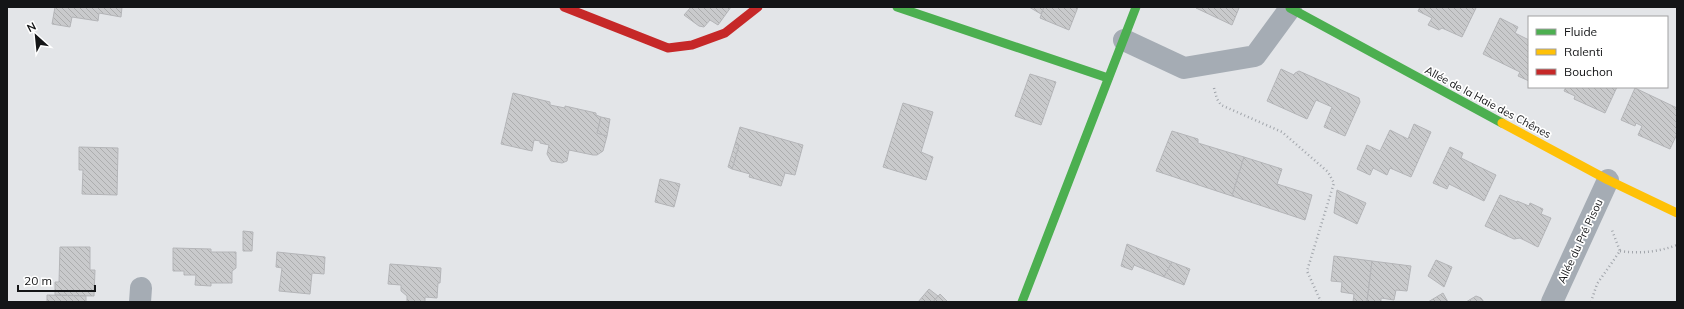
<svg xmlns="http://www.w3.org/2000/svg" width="1684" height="309" font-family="Mulish,sans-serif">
  <defs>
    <pattern id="building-back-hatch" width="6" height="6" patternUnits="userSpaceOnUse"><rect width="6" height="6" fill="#c9cacc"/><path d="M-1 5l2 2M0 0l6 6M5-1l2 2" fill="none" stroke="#acadae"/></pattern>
  </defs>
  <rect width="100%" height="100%" fill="#e3e5e8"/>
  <g fill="url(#building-back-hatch)" stroke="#b4b5b8">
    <polygon points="55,7 122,7 121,17 99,13 98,21 72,17 70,27 52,24"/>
    <polygon points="691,7 731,7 718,25 710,20 704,27 699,26 684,15"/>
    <polygon points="1029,7 1044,7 1041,14"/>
    <polygon points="1044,7 1078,7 1069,30 1040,18"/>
    <polygon points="1196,7 1238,7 1239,8 1232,25 1196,8"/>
    <polygon points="1420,7 1473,7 1476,8 1462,37 1442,28 1439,30 1428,25 1432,18 1418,11"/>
    <polygon points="1500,18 1518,27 1515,33 1529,40 1529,81 1518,76 1520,72 1483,54"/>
    <polygon points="1281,69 1294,75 1295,73 1299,71 1359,98 1360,102 1345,136 1324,127 1332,107 1316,100 1307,119 1267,101"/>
    <polygon points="1030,74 1056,82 1041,125 1015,116"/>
    <polygon points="1566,87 1617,87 1605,113 1574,99 1575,96 1564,91"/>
    <polygon points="1635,88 1677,108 1677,134 1670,149 1638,135 1642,126 1636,123 1635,126 1621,120"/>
    <polygon points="513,93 550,102 550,105 565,108 565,106 596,113 596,115 601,117 597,133 607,136 603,151 597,155 593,155 569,150 567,161 562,163 551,161 547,154 549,145 540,143 540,141 534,140 532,151 501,144"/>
    <polygon points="903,103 933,112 921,152 933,157 926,180 883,167"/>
    <polygon points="601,117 610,119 607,136 597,133"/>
    <polygon points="1414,124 1431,132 1411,177 1390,168 1387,175 1373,168 1370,175 1357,169 1367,145 1380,151 1390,130 1408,139"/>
    <polygon points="740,127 803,145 795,175 785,173 781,186 749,177 750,174 732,169 739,145 735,144"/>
    <polygon points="1172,131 1198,139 1198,143 1244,157 1232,196 1156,171"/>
    <polygon points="735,144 739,145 732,169 728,167"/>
    <polygon points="79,147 118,148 117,195 82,194 83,170 79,170"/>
    <polygon points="1450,147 1463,153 1461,158 1496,175 1484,201 1449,184 1447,189 1433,183"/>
    <polygon points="1244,157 1282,169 1277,184 1312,195 1305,220 1232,196"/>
    <polygon points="660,179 680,184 674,207 655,202"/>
    <polygon points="1337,190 1366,203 1357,224 1334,213"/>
    <polygon points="1500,195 1517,202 1517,201 1529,206 1530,203 1543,209 1541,214 1551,218 1538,247 1520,238 1514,239 1485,226"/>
    <polygon points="243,231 253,232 252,251 243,251"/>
    <polygon points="1127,244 1172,262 1164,277 1134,265 1132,270 1121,266"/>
    <polygon points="60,247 90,247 90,270 95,270 94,296 55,295 55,282 59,282"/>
    <polygon points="173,248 211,249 211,252 236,252 236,268 232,271 232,283 211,283 211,286 195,285 196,275 184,275 184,271 173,271"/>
    <polygon points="277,252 325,257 324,274 312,273 310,294 279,291 282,268 276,267"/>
    <polygon points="1334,256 1372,261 1367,302 1353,302 1354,294 1341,292 1342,282 1331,281"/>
    <polygon points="1436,260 1452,267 1444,287 1428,276"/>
    <polygon points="1372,261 1411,266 1407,291 1396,290 1394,300 1381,298 1381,302 1367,302"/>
    <polygon points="1172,262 1190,269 1184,285 1164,277"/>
    <polygon points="390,264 441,268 440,283 438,283 437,298 425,297 425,302 407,302 407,296 401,291 401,285 388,284"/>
    <polygon points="929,289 938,296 933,302 918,302"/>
    <polygon points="1443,293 1448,302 1428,302"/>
    <polygon points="940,294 948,302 933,302"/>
    <polygon points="47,295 86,296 86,302 47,302"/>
    <polygon points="1476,296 1481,298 1484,302 1466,302"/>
  </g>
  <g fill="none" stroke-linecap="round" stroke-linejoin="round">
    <g stroke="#a0a4aa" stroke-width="2.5" stroke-dasharray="1 3" stroke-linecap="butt">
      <polyline points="1214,88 1217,99 1221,105 1282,132 1328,172 1334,183 1307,271 1321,302"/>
      <path d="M1620,251C1640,254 1658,252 1677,245"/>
      <polyline points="1591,302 1597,284 1620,251 1612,230"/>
    </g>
    <g stroke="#a5acb4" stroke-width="22">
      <polyline points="1124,40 1184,68 1255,56 1291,7"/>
      <polyline points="140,302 141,288"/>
      <polyline points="1552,302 1608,180"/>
    </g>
    <g stroke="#4caf50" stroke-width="9">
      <polyline points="897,7 1108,78"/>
      <polyline points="1290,8 1502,123"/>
      <polyline points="1022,302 1136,7"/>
    </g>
    <polyline stroke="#ffc107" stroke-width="9" points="1502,123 1608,180 1677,213"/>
    <polyline stroke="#c62828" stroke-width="9" points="564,7 668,48 692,45 725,33 758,7"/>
  </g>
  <g text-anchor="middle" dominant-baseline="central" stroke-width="3.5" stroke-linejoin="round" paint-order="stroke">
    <g font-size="11" fill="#141517" stroke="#fff">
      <text transform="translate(1488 102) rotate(28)">Allée de la Haie des Chênes</text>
      <text transform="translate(1580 241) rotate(-65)">Allée du Pré Pisou</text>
    </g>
  </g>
  <rect width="1684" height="309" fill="none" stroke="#141517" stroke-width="16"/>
  <rect x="1528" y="16" width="140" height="72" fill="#ffffff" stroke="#a1a1a2"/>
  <rect x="1536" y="29" width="20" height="6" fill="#4caf50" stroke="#a1a1a2"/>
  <text x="1564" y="36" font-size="12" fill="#141517">Fluide</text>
  <rect x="1536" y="49" width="20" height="6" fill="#ffc107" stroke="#a1a1a2"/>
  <text x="1564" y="56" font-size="12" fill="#141517">Ralenti</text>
  <rect x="1536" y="69" width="20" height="6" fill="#c62828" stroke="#a1a1a2"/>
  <text x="1564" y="76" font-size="12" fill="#141517">Bouchon</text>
  <g transform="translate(36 36) rotate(333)" stroke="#ffffff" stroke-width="3" paint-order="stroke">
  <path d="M0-3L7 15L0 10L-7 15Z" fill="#141517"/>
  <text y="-6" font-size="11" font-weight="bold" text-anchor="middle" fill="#141517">N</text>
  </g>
  <path d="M18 285v6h77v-6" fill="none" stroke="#141517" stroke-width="2"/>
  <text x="24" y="285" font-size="12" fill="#141517" stroke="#ffffff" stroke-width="3" paint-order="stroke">20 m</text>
</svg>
